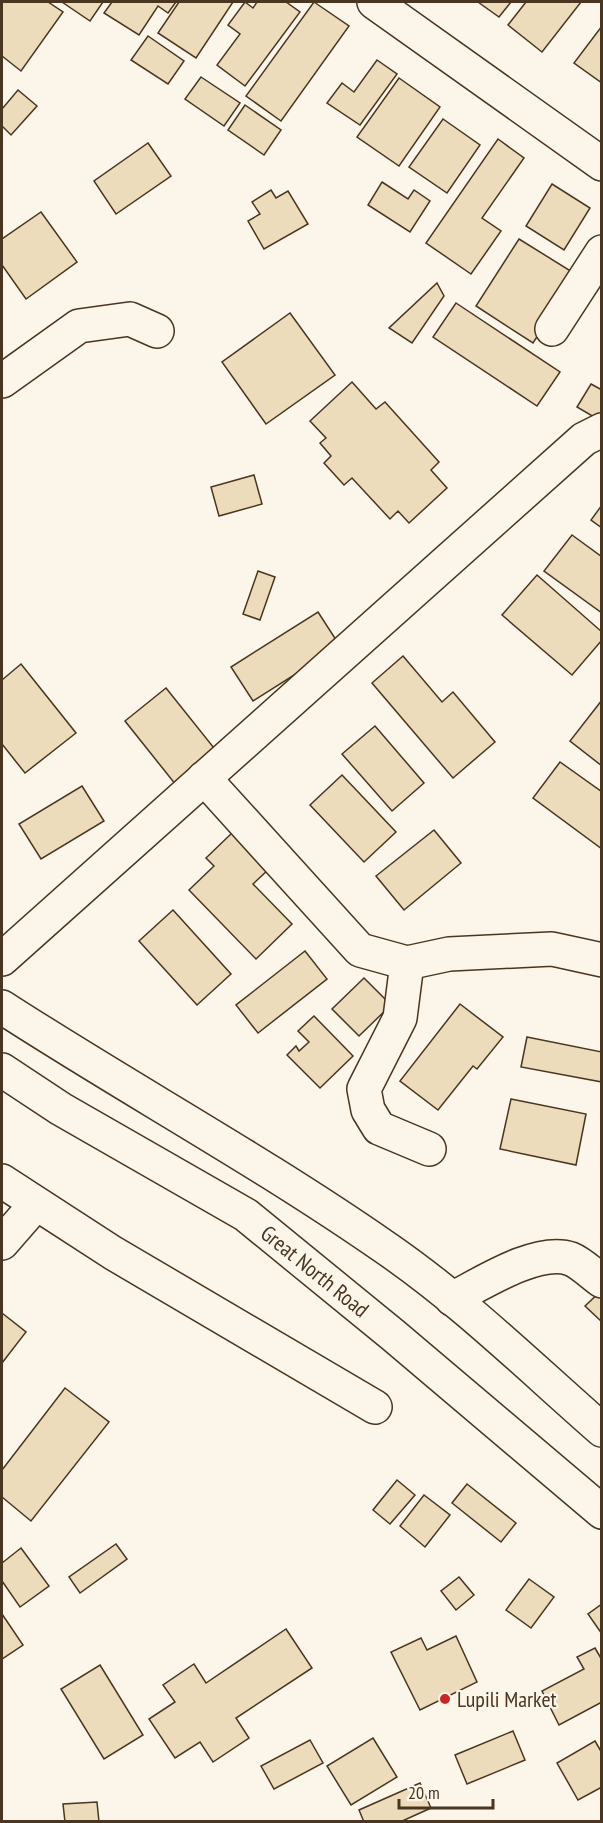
<svg xmlns="http://www.w3.org/2000/svg" width="603" height="1823" font-family="'PT Sans Narrow',sans-serif">
  <rect width="100%" height="100%" fill="#fbf6e9"/>
  <g fill="#ecdcbc" stroke="#4a3520" stroke-width="1.5">
    <polygon points="2,2 48,2 63,12 21,71 2,56"/>
    <polygon points="62,2 103,2 90,21"/>
    <polygon points="112,2 176,2 168,13 158,6 139,35 104,13"/>
    <polygon points="179,2 233,2 196,58 158,33"/>
    <polygon points="245,2 253,8 257,2 286,2 300,12 245,86 217,65 240,34 228,25"/>
    <polygon points="314,2 349,26 281,121 246,96"/>
    <polygon points="478,2 511,2 499,17"/>
    <polygon points="526,2 581,2 542,52 508,25"/>
    <polygon points="602,26 602,83 574,63"/>
    <polygon points="148,36 184,61 168,84 131,60"/>
    <polygon points="377,60 397,74 360,125 327,103 342,83 354,92"/>
    <polygon points="201,77 240,103 224,126 185,99"/>
    <polygon points="399,78 440,107 399,166 357,137"/>
    <polygon points="18,90 37,106 11,135 2,126 2,109"/>
    <polygon points="245,105 281,130 264,155 228,130"/>
    <polygon points="443,119 480,145 447,193 409,167"/>
    <polygon points="498,139 524,158 482,218 501,231 471,274 426,243"/>
    <polygon points="148,143 171,176 116,214 94,181"/>
    <polygon points="382,182 408,199 414,190 430,201 410,232 368,205"/>
    <polygon points="552,184 590,208 564,250 526,226"/>
    <polygon points="271,190 276,198 288,191 308,224 264,249 248,221 260,214 252,202"/>
    <polygon points="41,212 77,262 26,299 2,265 2,239"/>
    <polygon points="519,239 577,275 533,343 476,306"/>
    <polygon points="437,283 444,296 412,343 389,328"/>
    <polygon points="456,303 560,372 537,406 433,337"/>
    <polygon points="290,313 335,375 266,424 222,362"/>
    <polygon points="352,382 376,409 385,402 439,462 431,470 447,488 409,523 398,511 390,519 352,478 344,485 324,463 331,456 320,443 326,438 310,421"/>
    <polygon points="591,384 602,390 602,416 599,420 577,407"/>
    <polygon points="254,475 262,504 219,516 211,487"/>
    <polygon points="602,505 602,528 591,520"/>
    <polygon points="572,535 602,557 602,613 544,571"/>
    <polygon points="258,571 275,577 260,620 243,614"/>
    <polygon points="537,575 602,632 602,640 572,675 502,615"/>
    <polygon points="318,612 340,646 253,701 231,667"/>
    <polygon points="403,656 442,702 453,692 495,742 453,778 372,683"/>
    <polygon points="21,664 76,733 25,773 2,744 2,680"/>
    <polygon points="166,688 222,758 180,790 125,721"/>
    <polygon points="602,700 602,766 570,741"/>
    <polygon points="375,726 424,783 392,811 342,754"/>
    <polygon points="560,762 602,792 602,849 533,798"/>
    <polygon points="342,775 396,832 364,862 310,805"/>
    <polygon points="82,786 104,821 41,859 19,824"/>
    <polygon points="434,830 461,863 404,910 376,876"/>
    <polygon points="233,832 269,869 253,884 292,924 256,959 189,890 214,866 206,858"/>
    <polygon points="173,910 231,974 197,1005 139,941"/>
    <polygon points="305,951 327,979 258,1033 236,1005"/>
    <polygon points="364,978 391,1005 359,1036 332,1009"/>
    <polygon points="460,1004 503,1037 477,1069 473,1066 438,1110 400,1081"/>
    <polygon points="314,1016 353,1056 320,1088 287,1055 296,1046 299,1051 309,1042 298,1031"/>
    <polygon points="527,1037 602,1052 602,1082 521,1067"/>
    <polygon points="511,1099 586,1114 576,1165 500,1149"/>
    <polygon points="602,1290 602,1322 585,1306"/>
    <polygon points="2,1313 26,1332 2,1363"/>
    <polygon points="65,1388 109,1422 31,1521 2,1497 2,1470"/>
    <polygon points="397,1480 415,1495 390,1524 373,1510"/>
    <polygon points="467,1484 516,1523 501,1542 452,1503"/>
    <polygon points="424,1495 450,1515 425,1547 400,1526"/>
    <polygon points="116,1544 127,1559 80,1593 69,1577"/>
    <polygon points="21,1548 49,1586 20,1607 2,1581 2,1563"/>
    <polygon points="459,1577 474,1595 456,1610 441,1591"/>
    <polygon points="529,1579 554,1597 531,1628 506,1610"/>
    <polygon points="602,1604 602,1634 588,1614"/>
    <polygon points="2,1614 23,1645 2,1659"/>
    <polygon points="286,1629 312,1668 236,1718 249,1738 213,1762 200,1742 175,1758 149,1719 175,1702 163,1685 194,1664 206,1683"/>
    <polygon points="456,1636 477,1682 420,1710 391,1652 421,1638 427,1650"/>
    <polygon points="595,1648 602,1660 602,1702 559,1725 542,1691 584,1669 577,1657"/>
    <polygon points="100,1665 143,1735 104,1759 61,1689"/>
    <polygon points="513,1731 525,1760 467,1784 455,1755"/>
    <polygon points="373,1738 397,1777 351,1805 327,1766"/>
    <polygon points="310,1740 323,1763 274,1789 261,1766"/>
    <polygon points="595,1741 602,1753 602,1787 578,1800 557,1763"/>
    <polygon points="420,1783 431,1808 400,1822 364,1822 359,1810"/>
    <polygon points="97,1802 99,1822 65,1822 63,1804"/>
  </g>
  <g fill="none" stroke-linecap="round" stroke-linejoin="round">
    <defs>
      <g id="minor">
        <polyline points="374,2 602,164"/>
        <polyline points="552,329 602,252"/>
        <polyline points="2,381 79,326 130,319 157,331"/>
        <polyline points="204,778 360,950 407,963 449,954 552,949 602,960"/>
        <polyline points="2,959 584,439 602,430"/>
        <polyline points="407,963 400,1018 364,1089 368,1110 379,1128 429,1149"/>
        <polyline points="2,1181 113,1253 375,1407"/>
        <polyline points="2,1243 36,1204"/>
        <path d="M452,1299C481,1284 538,1247 571,1259C581,1263 592,1274 602,1281"/>
      </g>
      <g id="major">
        <path d="M2,1007C127,1088 259,1160 383,1246C461,1299 530,1367 602,1430"/>
        <polyline points="2,1070 61,1109 246,1215 393,1335 602,1512"/>
      </g>
    </defs>
    <use href="#minor" stroke="#4a3520" stroke-width="36"/>
    <use href="#major" stroke="#4a3520" stroke-width="36"/>
    <use href="#minor" stroke="#fbf6e9" stroke-width="33"/>
    <use href="#major" stroke="#fbf6e9" stroke-width="33"/>
  </g>
  <circle fill="#c62828" stroke="#fbf6e9" stroke-width="2" cx="445" cy="1699" r="6"/>
  <g text-anchor="middle" dominant-baseline="central" stroke-width="4.5" stroke-linejoin="round" paint-order="stroke">
    <g font-size="22" fill="#4a3520" stroke="#fbf6e9">
      <text transform="translate(315 1271) rotate(39)">Great North Road</text>
    </g>
    <g font-size="22" fill="#4a3520" stroke="#fbf6e9" text-anchor="start">
      <text x="457" y="1699">Lupili Market</text>
    </g>
  </g>
  <rect width="603" height="1823" fill="none" stroke="#4a3520" stroke-width="6"/>
  <path d="M399 1799v9h94v-9" fill="none" stroke="#4a3520" stroke-width="3"/>
  <text x="408" y="1799" font-size="18" fill="#4a3520" stroke="#fbf6e9" stroke-width="4.5" paint-order="stroke">20 m</text>
</svg>
